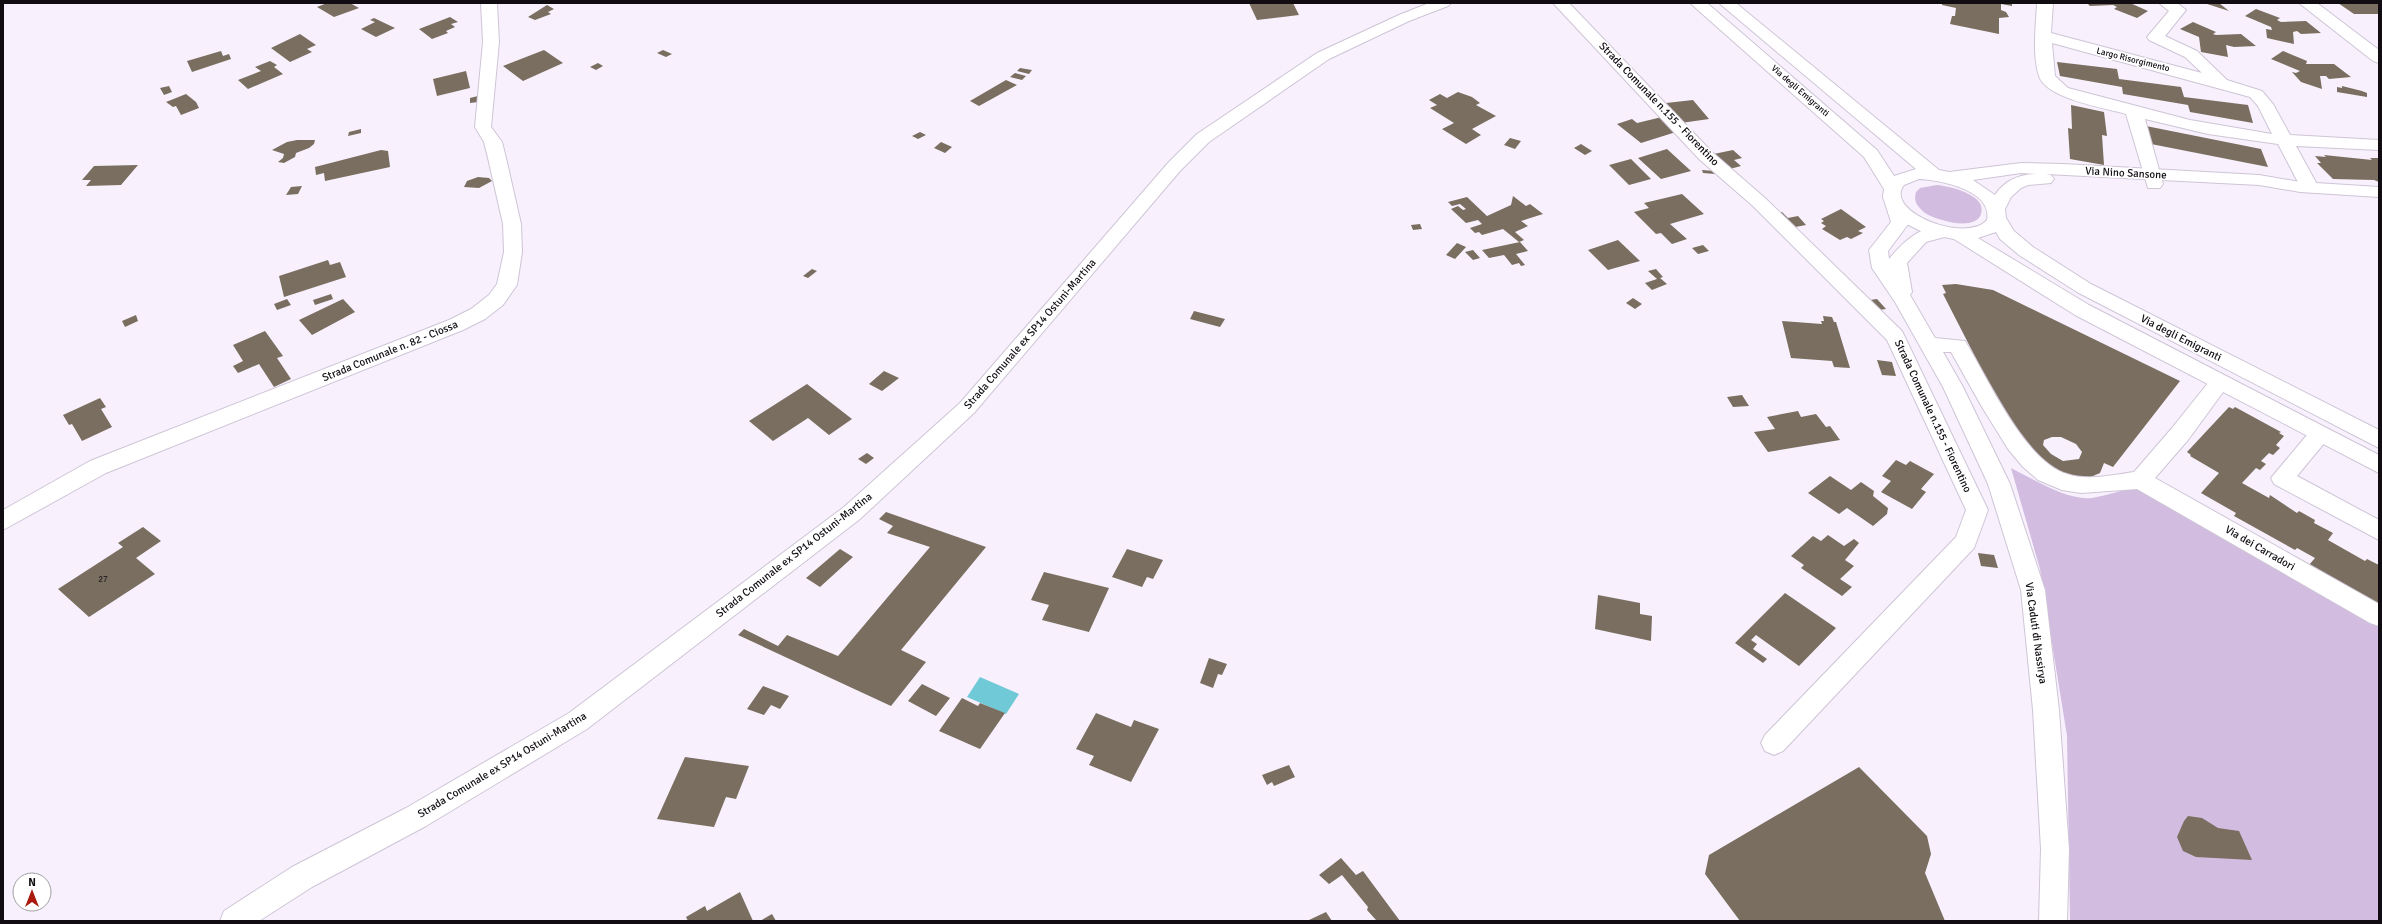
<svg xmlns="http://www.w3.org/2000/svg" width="2382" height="924" font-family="Signika,sans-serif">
  <rect width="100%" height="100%" fill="#f8f1fd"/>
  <g fill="#d2bde1">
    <path d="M1937,185C1949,186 1988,195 1981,214C1975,232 1936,220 1925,213C1918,207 1913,202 1916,192L1920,188Z"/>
    <path d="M2011,468C2033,479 2068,501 2092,498C2108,495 2123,490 2138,486L2379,625V921H2070L2067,736L2040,569Z"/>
  </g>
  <polygon fill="#6fc9d6" points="980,677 1019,694 1006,714 967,697"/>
  <g fill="#796e5f" fill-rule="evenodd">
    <polygon points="327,3 350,3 359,8 334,17 317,7"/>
    <polygon points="1249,3 1293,3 1299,15 1257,20"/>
    <polygon points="1942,3 2012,3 2012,6 2001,4 2001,10 2006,12 2009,17 1999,18 1999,34 1950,24 1952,16 1955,16 1956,8 1942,5"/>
    <polygon points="2087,3 2130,3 2148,11 2137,18 2114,9 2117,7 2113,5 2090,6"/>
    <polygon points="2204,3 2219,3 2229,11"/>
    <polygon points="2338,3 2379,3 2379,14 2354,14"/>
    <polygon points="547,5 554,9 548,12 551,14 535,20 528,17"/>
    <polygon points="2256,9 2280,18 2277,20 2281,22 2306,21 2321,33 2301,34 2297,31 2293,32 2294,44 2267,38 2266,29 2272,30 2271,27 2245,16"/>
    <polygon points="450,17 458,22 451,24 455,27 446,31 448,33 432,39 419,29"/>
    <polygon points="374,18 395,28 376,37 361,29 375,22 370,20"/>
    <polygon points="2193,22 2216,32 2213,34 2216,35 2241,34 2256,46 2234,47 2226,45 2228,57 2201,52 2199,37 2180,29"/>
    <polygon points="300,34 316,45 307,49 312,52 290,62 271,48"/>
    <polygon points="544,50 563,63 523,81 503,66"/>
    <polygon points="663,50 672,54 666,57 657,53"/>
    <polygon points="221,51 223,56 229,54 231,59 192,72 187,61"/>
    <polygon points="2283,51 2307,61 2306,64 2334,64 2351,77 2329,79 2326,76 2320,76 2322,89 2301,82 2292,72 2296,73 2300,71 2271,59"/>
    <polygon points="270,61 277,65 274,67 283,74 248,89 238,80 261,71 255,67"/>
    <polygon points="2057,62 2117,69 2119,79 2181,87 2184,97 2248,105 2253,123 2190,112 2188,105 2123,94 2122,87 2060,76"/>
    <polygon points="598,63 603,66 596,70 590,67"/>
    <polygon points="1020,68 1032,70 1029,74 1017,71"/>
    <polygon points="466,71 470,88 437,96 433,79"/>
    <polygon points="1015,73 1026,76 1022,80 1010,77"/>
    <polygon points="1006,80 1017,85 979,106 970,101"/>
    <polygon points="169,86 172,92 164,95 160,88"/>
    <polygon points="2342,86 2362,91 2367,93 2367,97 2337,92 2337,87 2342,88"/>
    <polygon points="1458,92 1472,97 1480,103 1476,105 1496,116 1472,129 1481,135 1466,144 1442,129 1454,123 1430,108 1437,105 1429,100 1440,94 1447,98"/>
    <polygon points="186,94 196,102 199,108 181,115 176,106 173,107 166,102"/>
    <polygon points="478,96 478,102 470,103 470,98"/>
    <polygon points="1693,100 1709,119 1681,123 1666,103"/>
    <polygon points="2071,105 2104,112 2107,136 2102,135 2104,165 2070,159 2068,128 2072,129"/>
    <polygon points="1662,117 1676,132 1641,143 1617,124 1632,119 1637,123"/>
    <polygon points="2146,126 2261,149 2268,167 2151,144"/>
    <polygon points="361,129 361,133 348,136 349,132"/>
    <polygon points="920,132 926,135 918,139 912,136"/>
    <polygon points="1510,138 1521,141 1515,149 1504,145"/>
    <polygon points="297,140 315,140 314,144 309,148 296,153 295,157 284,163 278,162 283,158 284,154 272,150 287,142"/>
    <polygon points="941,142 952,147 945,153 934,148"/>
    <polygon points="1581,144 1592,151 1585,155 1574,148"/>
    <polygon points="1667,149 1691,171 1661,179 1638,158"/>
    <polygon points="381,150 388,151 390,167 325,181 324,173 316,175 315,167"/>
    <polygon points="1733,150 1742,158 1734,160 1741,166 1726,170 1709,155"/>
    <polygon points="2324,155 2372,160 2370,158 2379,158 2379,182 2374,180 2333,179 2317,163 2321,163 2315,156 2326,157"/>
    <polygon points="1631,159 1651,179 1629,185 1609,165"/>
    <polygon points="138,165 121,185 86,186 91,180 82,180 94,166"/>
    <polygon points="1702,170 1714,171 1715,174 1703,173"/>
    <polygon points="478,177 489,178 492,181 479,188 464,187 467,181"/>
    <polygon points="302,186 298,194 286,195 291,187"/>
    <polygon points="1682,194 1704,214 1670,224 1687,239 1672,244 1661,233 1656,234 1634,212 1649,208 1644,203"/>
    <polygon points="1513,196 1526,206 1530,204 1543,214 1521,221 1528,226 1515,232 1524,240 1519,242 1503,229 1482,235 1479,232 1475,233 1470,228 1482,224 1478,220 1466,223 1451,209 1458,206 1463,210 1466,209 1460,204 1452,206 1448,202 1467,197 1487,216 1511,205"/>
    <polygon points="1841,209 1866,227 1858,231 1863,233 1851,239 1847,237 1840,240 1822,229 1826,226 1821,223 1824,221 1821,219"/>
    <polygon points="1782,212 1788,218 1798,216 1806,225 1790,228 1775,213"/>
    <polygon points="1420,224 1422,229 1413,230 1411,225"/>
    <polygon points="1618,240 1640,261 1608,270 1588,250"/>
    <polygon points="1520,242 1528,251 1516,254 1525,265 1521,266 1519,263 1512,265 1504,255 1489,258 1482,250"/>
    <polygon points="1457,243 1466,247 1455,259 1446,255"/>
    <polygon points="1703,245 1709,251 1698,254 1692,248"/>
    <polygon points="1473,250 1480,258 1473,260 1465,252"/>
    <polygon points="328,260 330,265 340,262 346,277 284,297 279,276"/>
    <polygon points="812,269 817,271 808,278 803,276"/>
    <polygon points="1656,269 1663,277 1660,278 1667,284 1652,290 1645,283 1657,279 1648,271"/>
    <path d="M1956,284L1993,290L2180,381L2113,467L2104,463L2100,473L2086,479L2051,473L2023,450L1943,294L1946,293L1942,285ZM2052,437H2061L2076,444L2082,452L2079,459L2063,461L2051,454L2043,445L2044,440Z"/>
    <polygon points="331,294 333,299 315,305 313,300"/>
    <polygon points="1633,298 1642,304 1635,309 1626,303"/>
    <polygon points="287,299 291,305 277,310 274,304"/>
    <polygon points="343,299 355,312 312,335 299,320"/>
    <polygon points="1877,299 1886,309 1879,310 1870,300"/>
    <polygon points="1194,311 1225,319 1220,327 1190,319"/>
    <polygon points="136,315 138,321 125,327 122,321"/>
    <polygon points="1823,316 1832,317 1834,322 1836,322 1850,368 1834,367 1832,361 1791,358 1782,321 1822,324 1821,321 1824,321"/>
    <polygon points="265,331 283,356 277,358 291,379 274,387 259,364 238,373 233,366 243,361 233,345"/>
    <polygon points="1877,360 1892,362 1896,376 1882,375"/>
    <polygon points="884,371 899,378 882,391 869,384"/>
    <polygon points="807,384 852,419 829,435 808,418 773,441 749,421"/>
    <polygon points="1742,395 1749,406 1733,407 1727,397"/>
    <polygon points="100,398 106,407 101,409 112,427 82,441 72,424 69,425 63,415"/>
    <polygon points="2229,407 2233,409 2235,407 2281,432 2279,433 2284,436 2276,445 2280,448 2273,455 2269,453 2261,461 2266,464 2260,470 2256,468 2242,483 2269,498 2270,495 2297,513 2299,511 2315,520 2314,523 2333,533 2328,540 2365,561 2367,559 2379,565 2379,608 2309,565 2315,558 2297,548 2295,550 2234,516 2236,513 2201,493 2219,473 2190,456 2191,455 2187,452"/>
    <polygon points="1798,411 1801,417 1816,414 1826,427 1830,426 1840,440 1768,452 1754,432 1775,429 1767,417"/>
    <polygon points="867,453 874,458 866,464 858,459"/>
    <polygon points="1896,460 1906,465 1910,461 1934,474 1921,489 1926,492 1912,509 1881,492 1891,481 1882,476"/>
    <polygon points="1830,476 1851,490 1861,482 1874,491 1873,496 1888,508 1887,514 1873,526 1847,508 1839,514 1808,493"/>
    <polygon points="886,512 986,547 901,650 926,662 891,706 738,635 744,629 778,646 787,635 838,656 930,547 887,533 893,526 879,519"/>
    <polygon points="143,527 161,541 136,558 155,574 89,617 58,589 123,547 118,543"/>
    <polygon points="1828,535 1844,546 1854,539 1859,543 1845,560 1854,566 1840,579 1852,587 1842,596 1801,568 1804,565 1791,556 1813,536 1821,541"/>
    <polygon points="840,549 853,557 820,587 806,578"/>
    <polygon points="1127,549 1163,560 1153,579 1147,577 1142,587 1112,577"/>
    <polygon points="1978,553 1994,555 1998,568 1981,566"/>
    <polygon points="1044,572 1109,588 1089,632 1042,620 1049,605 1031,600"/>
    <polygon points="1785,593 1836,628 1799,666 1756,635 1751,640 1757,644 1753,649 1767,659 1763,663 1735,643"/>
    <polygon points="1598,595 1640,603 1640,614 1652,616 1651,641 1595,629"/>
    <polygon points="1209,658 1227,664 1222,675 1218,674 1213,688 1200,683"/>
    <polygon points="922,684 950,698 936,716 908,701"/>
    <polygon points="763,686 789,696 780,709 771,705 764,715 747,709"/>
    <polygon points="962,698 978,706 980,703 1005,713 980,749 939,731"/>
    <polygon points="1096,713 1131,727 1134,720 1159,729 1131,782 1089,765 1094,756 1076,749"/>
    <polygon points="685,757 749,766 736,799 726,797 714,827 657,819"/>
    <polygon points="1289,765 1295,777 1274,786 1272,782 1267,785 1262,775"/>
    <polygon points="1859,767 1927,836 1931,854 1925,873 1945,921 1740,921 1705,874 1709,855"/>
    <polygon points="2188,816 2202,818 2218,828 2239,831 2252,860 2196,857 2183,851 2177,837 2184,821"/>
    <polygon points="1341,858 1356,875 1363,871 1400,921 1374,921 1376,920 1367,910 1368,907 1342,875 1329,884 1319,875"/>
    <polygon points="740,892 753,921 688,921 686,917 705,906 707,911"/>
    <polygon points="1326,912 1332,921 1309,920"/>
    <polygon points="772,914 776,921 760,921"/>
  </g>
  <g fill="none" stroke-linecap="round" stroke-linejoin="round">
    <defs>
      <g id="street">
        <polygon points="481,3 497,3 499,42 491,127 502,142 506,158 521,224 522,252 517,285 503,305 485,319 463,330 106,473 3,530 3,510 90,461 449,320 471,309 489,295 497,284 504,252 503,224 488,158 484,142 475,127 483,42"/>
        <polygon points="1429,3 1451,3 1448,6 1409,21 1329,59 1209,142 1180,171 974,413 860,519 587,729 426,826 312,887 259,921 220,921 224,911 292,867 406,808 569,713 844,507 960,403 1168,163 1197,134 1317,53 1399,15"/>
        <polygon points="1553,3 1569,3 1712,152 1765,198 1902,331 1988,510 1974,548 1783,751 1774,755 1765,751 1761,743 1765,735 1956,537 1966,510 1887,340 1753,206 1700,160"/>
        <path d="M2037,3H2053L2051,33L2202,73L2185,57L2149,40L2147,37L2169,11L2159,3H2177L2186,10L2165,36L2197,51L2227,80L2262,91L2273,104L2290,135L2379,140V150L2296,146L2319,188L2316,192H2304L2301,188L2278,144L2208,134L2145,119L2163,184L2160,188H2148L2126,114C2106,108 2046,99 2039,76C2032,55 2036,25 2037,3ZM2052,43L2250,97L2258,106L2272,134L2190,120L2068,88L2055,76Z"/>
        <polygon points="2299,3 2317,3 2379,50 2379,63 2373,61"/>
        <path d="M1892,192L1898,193L1909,223L1888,251L1889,259C1903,242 1923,222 1948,228L1950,232L1948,236L1926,242L1907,263L1912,292L1910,295L1935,338L1965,341C1988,378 2024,461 2067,474C2087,481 2113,475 2134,472L2172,428L2212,378L2219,376L2226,378L2229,383L2226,388L2188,440L2155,478L2379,604V626L2370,623L2137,489L2081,493L2062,490L2038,480L2023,467L2008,449L1982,407L1951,352H1943L1963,387L2010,484L2045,590L2059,710L2069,849L2067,921H2039L2041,849L2033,710L2021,590L1988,484L1943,387L1895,302L1872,268L1869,250L1891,222L1883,197L1886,193Z"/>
        <polygon points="2320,427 2328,429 2331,435 2297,476 2379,520 2379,540 2274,484 2271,478 2312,429"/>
      </g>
      <path id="secondary" d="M1690,3H1707L1877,150L1894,176L1916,169L1719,3H1736L1939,170L1949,172L2021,163L2063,164L2259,175L2300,182L2379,187V197L2300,192L2259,185L2046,174L2051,175L2054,179L2051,183L2028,185L2021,188L2011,197L2005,209L2006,218L2014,231L2033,247L2091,284L2379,430V448L2077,292L2019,255L2000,239L1996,232L1978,238L2089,305L2379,455V473L2075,315L1954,239L1924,233L1905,223L1886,204L1883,196L1884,189L1864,157ZM2021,173L2038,174C2020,174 2005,180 1995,195L1973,180ZM1919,179C1940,180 1993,190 1987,220C1967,244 1883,212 1904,185Z"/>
    </defs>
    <use href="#street" stroke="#cec4d6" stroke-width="2"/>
    <use href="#secondary" stroke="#cec4d6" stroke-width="2"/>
    <use href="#street" fill="#fff" fill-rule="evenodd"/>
    <use href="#secondary" fill="#fff" fill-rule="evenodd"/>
  </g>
  <g text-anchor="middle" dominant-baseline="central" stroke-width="3.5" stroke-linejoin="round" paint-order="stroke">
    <g font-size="9" fill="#100c12" stroke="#fff">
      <text transform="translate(2133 60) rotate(14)">Largo Risorgimento</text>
      <text transform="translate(1800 91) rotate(41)">Via degli Emigranti</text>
    </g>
    <g font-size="9" fill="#2a2425">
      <text x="103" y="579">27</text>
    </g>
    <g font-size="11" fill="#100c12" stroke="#fff">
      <text transform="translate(1659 104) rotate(46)">Strada Comunale n.155 - Fiorentino</text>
      <text transform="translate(2126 173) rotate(3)">Via Nino Sansone</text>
      <text transform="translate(1030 334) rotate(-49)">Strada Comunale ex SP14 Ostuni-Martina</text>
      <text transform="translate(2181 338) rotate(27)">Via degli Emigranti</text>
      <text transform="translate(390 351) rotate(-22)">Strada Comunale n. 82 - Ciossa</text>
      <text transform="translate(1933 416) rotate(65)">Strada Comunale n.155 - Fiorentino</text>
      <text transform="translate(2260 548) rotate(30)">Via dei Carradori</text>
      <text transform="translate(794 555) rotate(-38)">Strada Comunale ex SP14 Ostuni-Martina</text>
      <text transform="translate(2036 633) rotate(82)">Via Caduti di Nassirya</text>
      <text transform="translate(502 765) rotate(-31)">Strada Comunale ex SP14 Ostuni-Martina</text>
    </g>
  </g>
  <rect width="2382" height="924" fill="none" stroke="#100c12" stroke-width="8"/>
  <g transform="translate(32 892)"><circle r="19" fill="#ffffff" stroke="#9f9ea0"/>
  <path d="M0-3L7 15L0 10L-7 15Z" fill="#aa190c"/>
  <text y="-6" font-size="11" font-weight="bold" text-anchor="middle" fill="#100c12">N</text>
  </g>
</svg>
